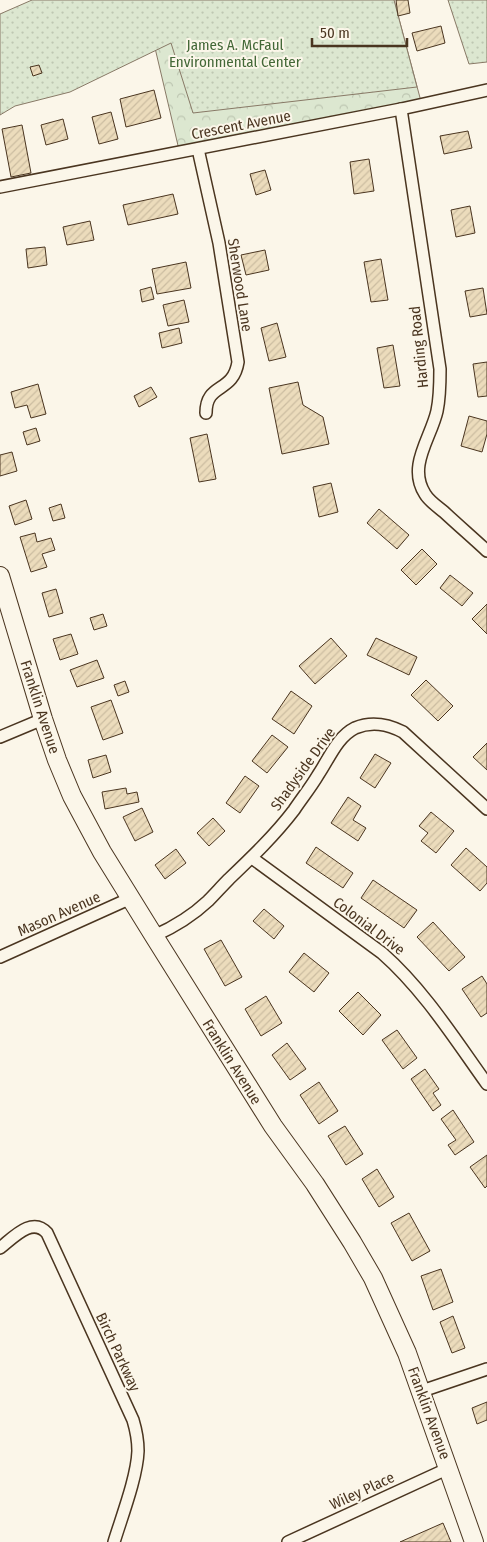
<svg xmlns="http://www.w3.org/2000/svg" width="487" height="1542" font-family="'Fira Sans Condensed',sans-serif">
  <defs>
    <pattern id="forest-crowns" width="20" height="18" patternUnits="userSpaceOnUse" patternTransform="scale(1.25)"><rect width="20" height="18" fill="#dce7d0"/><path d="M2 6a3 3 0 1 1 6 0M12 15a3 3 0 1 1 6 0" fill="none" stroke="#bec7b2"/></pattern>
    <pattern id="park-dots" width="8" height="8" patternUnits="userSpaceOnUse" patternTransform="scale(1.25)"><rect width="8" height="8" fill="#dce7d0"/><path d="M2 2h.1M6 6h.1" fill="none" stroke="#bec7b2" stroke-width="1.8" stroke-linecap="round"/></pattern>
    <pattern id="building-hatch" width="6" height="6" patternUnits="userSpaceOnUse" patternTransform="scale(1.25)"><rect width="6" height="6" fill="#ecdcbc"/><path d="M-1 1l2-2M0 6l6-6M5 7l2-2" fill="none" stroke="#ccbda1"/></pattern>
  </defs>
  <rect width="100%" height="100%" fill="#fbf6e9"/>
  <polygon fill="url(#forest-crowns)" stroke="#887966" points="32,0 394,0 423,109 180,154 147,14 0,21 31,2"/>
  <g fill="url(#park-dots)" stroke="#887966">
    <polygon points="32,0 394,0 417,87 193,113 171,43 70,92 15,106 0,115 0,14"/>
    <polygon points="448,0 487,0 487,62 469,64"/>
  </g>
  <g fill="url(#building-hatch)" stroke="#4a3520">
    <polygon points="396,0 408,0 410,13 398,16"/>
    <polygon points="441,26 445,43 417,51 412,33"/>
    <polygon points="39,65 42,73 33,76 30,67"/>
    <polygon points="154,90 161,118 126,127 120,99"/>
    <polygon points="111,112 118,139 99,144 92,117"/>
    <polygon points="63,119 68,139 46,145 41,125"/>
    <polygon points="22,125 31,173 11,177 2,129"/>
    <polygon points="468,131 472,148 444,154 440,136"/>
    <polygon points="369,159 374,191 354,194 350,162"/>
    <polygon points="265,170 271,190 256,195 250,174"/>
    <polygon points="173,194 178,214 128,225 123,205"/>
    <polygon points="470,206 475,233 456,237 451,210"/>
    <polygon points="90,221 94,240 67,245 63,227"/>
    <polygon points="45,247 47,265 28,268 26,249"/>
    <polygon points="265,250 269,270 246,275 241,255"/>
    <polygon points="381,259 388,300 371,302 364,262"/>
    <polygon points="186,262 191,288 157,294 152,269"/>
    <polygon points="151,287 154,299 142,302 140,290"/>
    <polygon points="483,288 487,314 470,317 465,291"/>
    <polygon points="184,300 189,322 168,326 163,305"/>
    <polygon points="277,323 286,357 269,361 261,328"/>
    <polygon points="179,328 182,343 162,348 159,333"/>
    <polygon points="393,345 400,386 384,388 377,348"/>
    <polygon points="487,362 487,396 478,397 473,364"/>
    <polygon points="298,382 303,405 323,417 329,444 282,454 269,388"/>
    <polygon points="38,384 46,414 31,418 27,405 15,408 11,392"/>
    <polygon points="151,387 157,397 139,407 134,396"/>
    <polygon points="469,416 487,421 487,434 482,452 461,446"/>
    <polygon points="36,428 40,441 27,445 23,432"/>
    <polygon points="207,434 216,479 199,482 190,438"/>
    <polygon points="12,452 17,471 0,476 0,455"/>
    <polygon points="331,483 338,512 319,517 313,487"/>
    <polygon points="26,500 32,519 15,525 9,506"/>
    <polygon points="61,504 65,518 53,521 49,508"/>
    <polygon points="379,509 409,535 397,549 367,523"/>
    <polygon points="35,533 37,542 51,538 55,550 42,554 47,567 31,572 20,537"/>
    <polygon points="422,549 437,564 416,585 401,570"/>
    <polygon points="450,575 473,593 462,606 440,588"/>
    <polygon points="56,589 63,613 49,617 42,593"/>
    <polygon points="487,604 487,634 472,619"/>
    <polygon points="103,614 107,626 94,630 90,618"/>
    <polygon points="71,634 78,654 60,660 53,639"/>
    <polygon points="331,638 347,656 315,684 299,666"/>
    <polygon points="376,638 417,657 409,675 367,655"/>
    <polygon points="97,660 104,678 77,687 70,670"/>
    <polygon points="426,680 453,706 438,721 411,695"/>
    <polygon points="125,681 129,692 118,696 114,685"/>
    <polygon points="291,691 312,706 294,734 272,719"/>
    <polygon points="111,700 123,733 103,740 91,707"/>
    <polygon points="272,735 288,747 267,773 252,761"/>
    <polygon points="487,743 487,770 473,757"/>
    <polygon points="375,754 391,763 375,788 360,778"/>
    <polygon points="106,755 111,772 93,778 88,760"/>
    <polygon points="245,776 259,786 240,813 226,803"/>
    <polygon points="126,788 127,794 137,792 139,802 105,809 102,792"/>
    <polygon points="348,797 361,806 353,820 366,828 358,841 331,823"/>
    <polygon points="142,808 153,832 135,841 123,817"/>
    <polygon points="431,812 454,831 436,853 421,841 428,833 419,826"/>
    <polygon points="213,818 225,831 209,846 197,833"/>
    <polygon points="316,847 353,873 343,888 306,863"/>
    <polygon points="466,848 487,867 487,883 480,891 451,865"/>
    <polygon points="176,849 186,863 165,879 155,865"/>
    <polygon points="373,880 417,910 404,928 361,898"/>
    <polygon points="264,909 284,926 274,939 253,921"/>
    <polygon points="433,922 465,957 449,971 417,937"/>
    <polygon points="221,940 242,977 225,986 204,949"/>
    <polygon points="304,953 329,973 314,992 289,972"/>
    <polygon points="482,976 487,984 487,1013 481,1017 462,989"/>
    <polygon points="358,992 381,1015 363,1035 339,1011"/>
    <polygon points="266,996 282,1023 261,1036 245,1009"/>
    <polygon points="397,1030 417,1058 403,1069 382,1040"/>
    <polygon points="287,1043 306,1069 290,1080 272,1055"/>
    <polygon points="425,1069 439,1089 433,1093 441,1105 433,1111 411,1079"/>
    <polygon points="319,1082 338,1111 319,1124 300,1095"/>
    <polygon points="453,1110 474,1142 455,1155 448,1145 456,1140 441,1119"/>
    <polygon points="345,1126 363,1154 346,1165 328,1136"/>
    <polygon points="487,1155 487,1186 485,1188 470,1167"/>
    <polygon points="377,1169 394,1197 379,1207 362,1179"/>
    <polygon points="409,1213 430,1251 412,1261 391,1223"/>
    <polygon points="441,1269 453,1302 433,1310 421,1276"/>
    <polygon points="453,1316 465,1348 452,1353 440,1322"/>
    <polygon points="487,1402 487,1420 477,1424 472,1408"/>
    <polygon points="443,1523 451,1542 400,1542"/>
  </g>
  <g fill="none" stroke-linecap="round" stroke-linejoin="round">
    <defs>
      <g id="street">
        <path d="M401,109L440,369C440,383 440,397 437,411C431,438 407,466 425,494C429,501 438,507 444,512C458,525 473,538 487,551"/>
        <path d="M198,149L219,243L238,362C233,394 206,382 206,413"/>
        <polyline points="0,187 401,109 487,90"/>
        <polyline points="0,737 43,719"/>
        <path d="M252,858L382,953C424,990 454,1038 487,1084"/>
        <path d="M154,936C174,927 192,916 208,901C215,894 222,886 229,879C252,857 275,835 294,810C302,798 311,787 318,775C329,759 337,737 355,728C372,721 387,724 403,732L487,809"/>
        <polyline points="0,957 131,898"/>
        <path d="M0,1248C13,1238 32,1216 47,1233L133,1420C136,1430 138,1441 138,1451C137,1477 122,1516 114,1542"/>
        <polyline points="422,1391 487,1369"/>
        <polyline points="288,1542 449,1468"/>
      </g>
      <polyline id="primary" points="0,576 43,719 57,760 72,796 102,852 154,936 273,1126 315,1184 352,1242 373,1278 407,1353 474,1542"/>
    </defs>
    <use href="#street" stroke="#4a3520" stroke-width="14"/>
    <use href="#primary" stroke="#4a3520" stroke-width="20"/>
    <use href="#street" stroke="#fbf6e9" stroke-width="11"/>
    <use href="#primary" stroke="#fbf6e9" stroke-width="18"/>
  </g>
  <g text-anchor="middle" dominant-baseline="central" stroke-width="4" stroke-linejoin="round" paint-order="stroke">
    <g font-size="15" fill="#436837" stroke="#fbf6e9">
      <text x="235" y="45">James A. McFaul<tspan x="235" dy="17">Environmental Center</tspan></text>
    </g>
    <g font-size="15" fill="#4a3520" stroke="#fbf6e9">
      <text transform="translate(241 125) rotate(-11)">Crescent Avenue</text>
      <text transform="translate(240 285) rotate(81)">Sherwood Lane</text>
      <text transform="translate(419 347) rotate(-96)">Harding Road</text>
      <text transform="translate(40 707) rotate(72)">Franklin Avenue</text>
      <text transform="translate(303 769) rotate(-54)">Shadyside Drive</text>
      <text transform="translate(59 914) rotate(-24)">Mason Avenue</text>
      <text transform="translate(369 926) rotate(37)">Colonial Drive</text>
      <text transform="translate(232 1062) rotate(58)">Franklin Avenue</text>
      <text transform="translate(118 1352) rotate(65)">Birch Parkway</text>
      <text transform="translate(429 1413) rotate(70)">Franklin Avenue</text>
      <text transform="translate(362 1491) rotate(-25)">Wiley Place</text>
    </g>
  </g>
  <path d="M312 38v8h95v-8" fill="none" stroke="#4a3520" stroke-width="2.5"/>
  <text x="320" y="38" font-size="15" fill="#4a3520" stroke="#fbf6e9" stroke-width="4" paint-order="stroke">50 m</text>
</svg>
